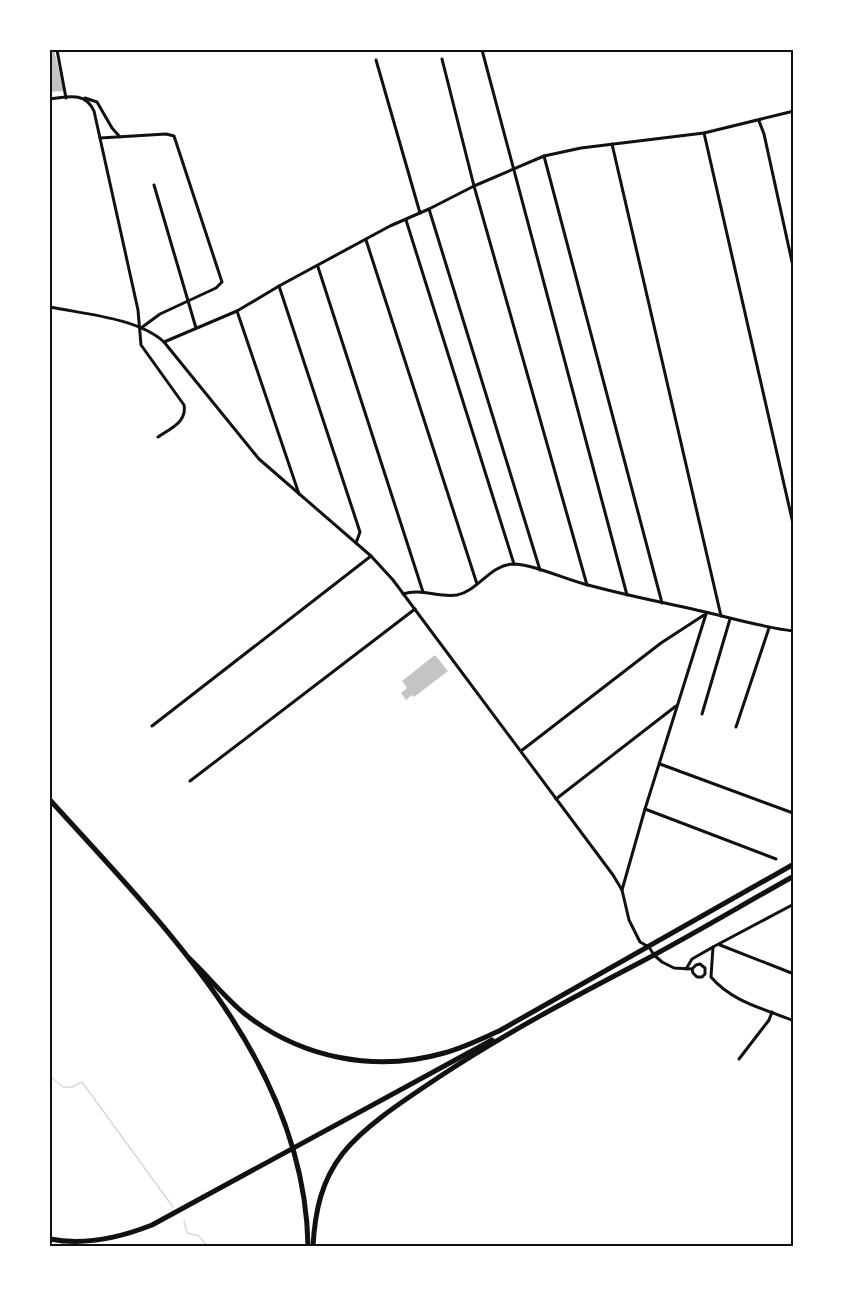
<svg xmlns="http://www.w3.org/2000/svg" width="843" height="1296" font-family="'PT Sans Narrow',sans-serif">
  <rect width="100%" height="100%" fill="#fff"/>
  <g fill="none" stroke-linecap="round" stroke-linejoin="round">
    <g stroke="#d9d9d9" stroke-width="1.5">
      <polyline points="50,1076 63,1087 72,1087 82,1082 173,1207"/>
      <polyline points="184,1221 187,1233 199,1236 207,1246"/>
    </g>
  </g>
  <g fill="#c4c4c4">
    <polygon points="50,50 54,50 64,91 50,92"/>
    <polygon points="435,655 448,671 414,697 412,695 406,700 401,693 407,688 402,681"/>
  </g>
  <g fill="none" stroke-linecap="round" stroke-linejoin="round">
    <g stroke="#111" stroke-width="3">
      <polyline points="57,50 66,98"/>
      <polyline points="482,50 627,595"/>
      <polyline points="442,59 474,186 587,585"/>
      <polyline points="376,60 420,213"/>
      <polyline points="85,98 97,102 112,128 120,137"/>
      <path d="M50,99C67,97 85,91 94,111L138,310L141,345L184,405C187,422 171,428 158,437"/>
      <polyline points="759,121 764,134 794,271"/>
      <polyline points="704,133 794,528"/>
      <polyline points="100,138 166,134 174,136 222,282 216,288 160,314 141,328"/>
      <polyline points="612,144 721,616"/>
      <polyline points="544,156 662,603"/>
      <polyline points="154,185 196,328"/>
      <polyline points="429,209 540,570"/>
      <polyline points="406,220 514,564"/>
      <polyline points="366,240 477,584"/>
      <polyline points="318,267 423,592"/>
      <polyline points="279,286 360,532 356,543"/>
      <path d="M50,307C84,314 138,318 164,342L259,459L371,556L393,580L613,875L622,890L629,920L640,942L649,947L654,955L662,962L674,968L692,969L696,965L700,964L705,968V974L702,977H697L693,973L692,969"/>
      <polyline points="237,311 299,494"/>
      <polyline points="164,342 237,311 279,286 390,226 429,209 474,186 544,156 581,148 704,133 794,111"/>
      <path d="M403,594C421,588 439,598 457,595C478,591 490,565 513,564C533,564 567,580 588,585C632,597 677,605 722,616C746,622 769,628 794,631"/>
      <polyline points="702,714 730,619"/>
      <polyline points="152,726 371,556"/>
      <polyline points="736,727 769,628"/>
      <polyline points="521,751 661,643 704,615"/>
      <polyline points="660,764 793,813"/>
      <polyline points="190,781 415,609"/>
      <polyline points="556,799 676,706"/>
      <polyline points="645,809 776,859"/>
      <polyline points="622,890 645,809 706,614"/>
      <path d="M794,904L713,947L711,977C732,1002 765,1009 794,1021"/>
      <polyline points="720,945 794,974"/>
      <polyline points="686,969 692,959 713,947"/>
      <polyline points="739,1059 769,1020 772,1012"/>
    </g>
    <g stroke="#111" stroke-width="5">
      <path d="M50,800C164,926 305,1063 308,1246"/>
      <path d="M190,959C209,977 225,998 245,1014C301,1058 375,1073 444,1053C463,1048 481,1039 499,1031L794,864"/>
      <path d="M50,1239C85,1246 119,1238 152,1225L492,1040"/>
      <path d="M313,1246C315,1212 321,1181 343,1153C366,1124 411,1096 442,1075C506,1033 572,998 639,963C692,935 742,905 794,876"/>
    </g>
  </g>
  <rect width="843" height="1296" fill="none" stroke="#ffffff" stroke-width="102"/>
  <rect x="51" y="51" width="741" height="1194" fill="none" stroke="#111" stroke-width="2"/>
</svg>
